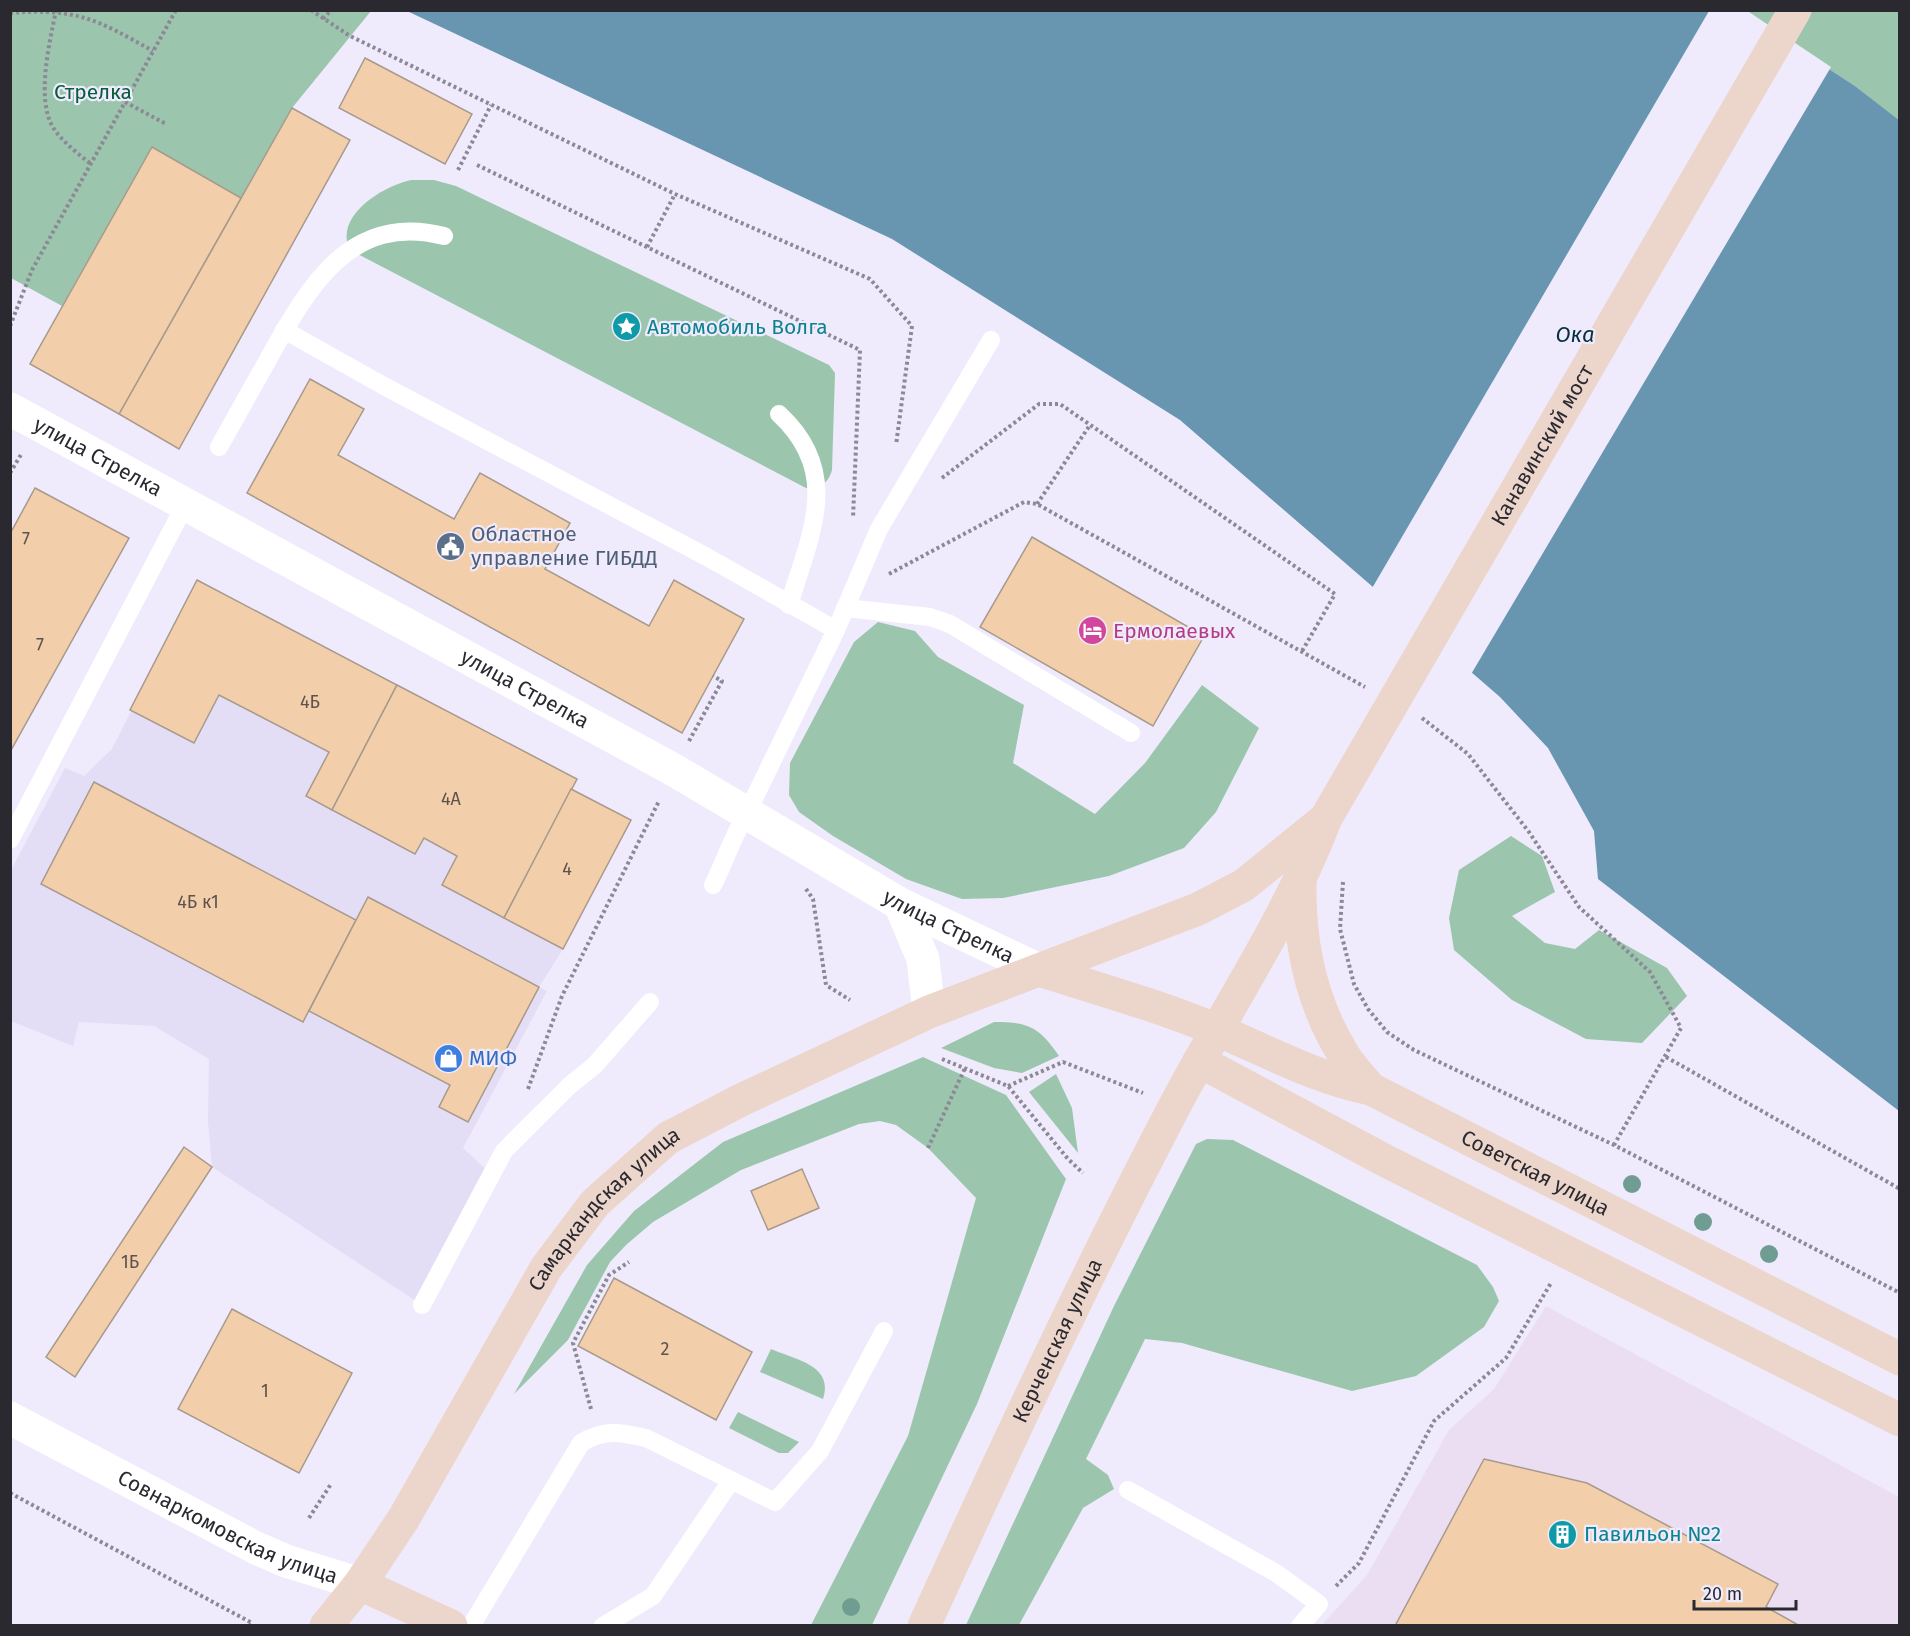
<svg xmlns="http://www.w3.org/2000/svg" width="1910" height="1636" font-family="'Fira Sans',sans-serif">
  <rect width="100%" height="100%" fill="#efebfd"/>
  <polygon fill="#ebdef2" points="1546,1306 1899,1497 1899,1625 1321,1626 1367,1575 1449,1430 1494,1389"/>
  <polygon fill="#e4ddf6" points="197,580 577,779 572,789 631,820 563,949 539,987 547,991 463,1148 491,1174 422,1305 212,1167 208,1122 209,1059 154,1026 79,1022 73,1046 11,1021 10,872 65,768 84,776 112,749"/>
  <g fill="#9bc6ad">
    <polygon points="10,11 371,11 292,108 241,198 152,147 62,306 11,278"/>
    <polygon points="1740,11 1899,11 1899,121 1855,86"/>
    <path d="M411,180H434L456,186L829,365L835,373L832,470C828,484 821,487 806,488L350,250C333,216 383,186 411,180Z"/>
    <polygon points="878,622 915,631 938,657 1024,705 1013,763 1095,814 1145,763 1202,685 1259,728 1216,812 1184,848 1109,876 1003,898 962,899 906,879 833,836 799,812 789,795 790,763 854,642"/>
    <polygon points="1511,836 1542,856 1555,892 1512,916 1545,943 1575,949 1599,930 1667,968 1687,996 1642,1043 1586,1039 1512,1000 1454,950 1449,918 1459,870"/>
    <path d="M994,1022C1029,1022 1039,1027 1059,1056L1022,1073L994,1068L941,1048Z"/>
    <polygon points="923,1057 1006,1095 1066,1179 977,1404 872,1625 811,1625 908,1436 976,1198 928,1148 896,1125 880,1121 859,1124 741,1170 653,1222 626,1245 610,1262 568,1340 514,1394 587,1265 634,1211 723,1142"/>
    <polygon points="1056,1074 1072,1108 1078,1153 1029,1092"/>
    <polygon points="1207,1139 1233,1140 1477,1265 1493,1287 1499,1301 1484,1327 1416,1376 1352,1391 1182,1343 1145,1339 1086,1459 1108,1475 1114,1489 1083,1508 1019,1625 966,1625 1114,1306 1196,1144"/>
    <path d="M771,1349C796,1360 834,1365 823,1399L760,1372Z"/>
    <polygon points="738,1412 799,1442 788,1453 779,1453 729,1428"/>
  </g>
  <polygon fill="#6895b0" points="407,11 1740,11 1855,86 1900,121 1899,1111 1598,879 1594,831 1548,748 1500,697 1180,420 892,239"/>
  <polygon fill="#efebfd" points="1746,10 1831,67 1470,676 1371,590 1709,11"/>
  <g fill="#f2cfaa" stroke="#a7998c" stroke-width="1.5">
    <polygon points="365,58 472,114 445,164 339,108"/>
    <polygon points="292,108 350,140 179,449 119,414"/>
    <polygon points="152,147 241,198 119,414 30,364"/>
    <polygon points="310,379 364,409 338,455 454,519 480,473 570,523 545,569 649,626 674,580 744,619 682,733 247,493"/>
    <polygon points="35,488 129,538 10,752 10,534"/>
    <polygon points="1032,537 1204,636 1153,726 980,627"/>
    <polygon points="197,580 397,685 332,810 306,796 329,752 219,695 194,743 130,710"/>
    <polygon points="397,685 577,779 504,918 442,885 457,856 424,838 415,854 332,810"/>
    <polygon points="94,782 356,920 303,1022 41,884"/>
    <polygon points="571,789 631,820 563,949 504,918"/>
    <polygon points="368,897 539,987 468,1122 439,1107 450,1085 309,1011"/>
    <polygon points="184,1147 212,1167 75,1377 46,1357"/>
    <polygon points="802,1169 819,1208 768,1230 751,1191"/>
    <polygon points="614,1278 752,1352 716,1420 578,1346"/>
    <polygon points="232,1309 352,1373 299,1473 178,1409"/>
    <polygon points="1484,1459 1587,1483 1778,1584 1766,1607 1800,1626 1395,1626"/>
  </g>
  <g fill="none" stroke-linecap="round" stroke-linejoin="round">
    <g stroke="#8c8995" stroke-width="4" stroke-dasharray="3 3" stroke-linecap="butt">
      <path d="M56,10C50,42 35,100 54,129C63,142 78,154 91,164"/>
      <polyline points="311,10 350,36 675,194 870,279 912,326 896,445"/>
      <path d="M10,13C77,8 96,19 153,51"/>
      <polyline points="323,19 331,10"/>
      <polyline points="125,102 166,124"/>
      <polyline points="477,165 860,350 853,518"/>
      <polyline points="458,170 491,105"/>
      <polyline points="647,247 675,194"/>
      <polyline points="10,326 32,270 176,10"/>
      <polyline points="10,473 22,453"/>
      <polyline points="942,478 1039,404 1060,404 1335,594 1301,653"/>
      <polyline points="1037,504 1090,425"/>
      <polyline points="889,574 1024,502 1037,504 1365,687"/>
      <polyline points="1422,718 1468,754 1529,832 1579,907 1650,972 1681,1028 1614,1145"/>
      <polyline points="689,741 722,681 713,676"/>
      <polyline points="1343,882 1340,929 1354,984 1368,1009 1387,1032 1414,1050 1614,1145 1900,1293"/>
      <polyline points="806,889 813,899 826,985 850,1000"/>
      <polyline points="1666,1057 1900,1189"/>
      <polyline points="942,1059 1008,1086 1068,1159 1083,1173"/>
      <polyline points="1008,1086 1063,1062 1143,1093"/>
      <polyline points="528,1089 562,996 659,801"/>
      <polyline points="928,1148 965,1068"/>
      <polyline points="591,1409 573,1343 609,1275 629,1262"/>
      <polyline points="10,1493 252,1623 249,1626"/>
      <polyline points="309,1518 331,1484"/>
      <polyline points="1336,1586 1359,1563 1434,1421 1506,1358 1551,1283"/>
    </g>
    <g stroke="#fff" stroke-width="18">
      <polyline points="284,330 384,386 707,557 836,630"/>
      <path d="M779,414C843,473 810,535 789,605"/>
      <path d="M219,447C236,417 253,386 270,356C309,286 351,212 444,236"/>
      <polyline points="845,608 930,617 950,624 1131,733"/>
      <polyline points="10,840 185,505"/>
      <path d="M713,885C725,861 732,838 746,815L836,630L879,529L991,340"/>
      <polyline points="422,1305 504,1151 569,1086 595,1065 650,1002"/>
      <polyline points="1128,1490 1276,1573 1319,1604 1300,1626"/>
      <path d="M471,1626L581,1443C604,1429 620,1432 646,1438L775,1502L820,1451L884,1331"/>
      <polyline points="603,1626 653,1596 731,1481"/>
    </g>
    <g stroke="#fff" stroke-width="33">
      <path id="s1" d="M10,409L674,770L900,904L1039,970"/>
      <polyline points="900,904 923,959 929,1012"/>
      <path id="s2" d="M10,1418L256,1548L286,1561L360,1584"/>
    </g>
    <g stroke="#ecd5ca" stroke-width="33">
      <path id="s3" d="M1300,883C1299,942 1311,1001 1342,1052C1349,1065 1361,1077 1371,1089L1900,1359"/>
      <path d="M1039,970C1099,989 1159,1006 1217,1030C1269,1052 1316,1078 1371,1089"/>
      <polyline points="1199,1061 1386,1161 1900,1420"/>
      <polyline points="360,1584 451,1626"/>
      <path id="s4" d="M326,1626L360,1584L404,1518L546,1268L595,1203L668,1138L741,1100L929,1012L1198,909L1244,885L1324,820"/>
      <path id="s5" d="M924,1626C1003,1453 1084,1279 1172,1111C1223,1013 1287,921 1326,818L1795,10"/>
    </g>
  </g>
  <g fill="#709d92">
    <circle cx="1632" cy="1184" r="9"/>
    <circle cx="1703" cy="1222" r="9"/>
    <circle cx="1769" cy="1254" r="9"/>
    <circle cx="851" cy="1607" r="9"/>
  </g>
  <defs>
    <symbol id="sight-disc" viewBox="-11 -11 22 22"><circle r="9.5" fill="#0f9aa8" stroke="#efebfd"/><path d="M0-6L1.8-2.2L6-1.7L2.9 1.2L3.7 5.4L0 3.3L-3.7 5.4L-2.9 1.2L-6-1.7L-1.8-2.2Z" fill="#fff"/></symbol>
    <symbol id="civic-disc" viewBox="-11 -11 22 22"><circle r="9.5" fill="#5c6f8a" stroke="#efebfd"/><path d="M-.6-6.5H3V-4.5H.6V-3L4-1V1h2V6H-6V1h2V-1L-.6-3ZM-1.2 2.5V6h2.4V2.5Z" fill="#fff"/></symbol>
    <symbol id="hotel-disc" viewBox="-11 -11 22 22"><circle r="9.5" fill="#d1479c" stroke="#efebfd"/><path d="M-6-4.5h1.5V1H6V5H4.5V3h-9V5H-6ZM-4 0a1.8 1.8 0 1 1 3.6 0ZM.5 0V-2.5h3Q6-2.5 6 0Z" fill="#fff"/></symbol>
    <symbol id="shop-disc" viewBox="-11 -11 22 22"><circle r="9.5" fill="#3f7fe0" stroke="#efebfd"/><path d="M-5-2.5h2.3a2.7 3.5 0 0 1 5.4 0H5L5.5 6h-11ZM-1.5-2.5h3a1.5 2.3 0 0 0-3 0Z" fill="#fff"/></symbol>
    <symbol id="building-disc" viewBox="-11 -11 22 22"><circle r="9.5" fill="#0f9aa8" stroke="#efebfd"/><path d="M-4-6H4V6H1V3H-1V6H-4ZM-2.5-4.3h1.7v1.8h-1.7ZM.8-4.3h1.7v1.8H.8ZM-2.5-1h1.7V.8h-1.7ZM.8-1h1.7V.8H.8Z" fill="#fff"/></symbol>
  </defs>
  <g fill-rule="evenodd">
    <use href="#sight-disc" x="610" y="310" width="33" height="33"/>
    <use href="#civic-disc" x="434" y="530" width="33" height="33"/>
    <use href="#hotel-disc" x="1076" y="614" width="33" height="33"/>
    <use href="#shop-disc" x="432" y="1042" width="33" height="33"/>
    <use href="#building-disc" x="1546" y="1518" width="33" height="33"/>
  </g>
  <g text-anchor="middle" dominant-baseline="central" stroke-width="4.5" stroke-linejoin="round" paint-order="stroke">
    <g font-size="18" fill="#5d524e">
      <text x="26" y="539">7</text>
      <text x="40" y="645">7</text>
      <text x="310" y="702">4Б</text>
      <text x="451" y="799">4А</text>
      <text x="567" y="869">4</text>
      <text x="198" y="902">4Б к1</text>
      <text x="130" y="1262">1Б</text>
      <text x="665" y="1349">2</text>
      <text x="265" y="1391">1</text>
    </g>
    <g font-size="21" fill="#095d3b" stroke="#efebfd">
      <text x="93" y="92">Стрелка</text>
    </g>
    <g font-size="21" fill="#0d838f" stroke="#efebfd" text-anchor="start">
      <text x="647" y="327">Автомобиль Волга</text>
      <text x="1584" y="1534">Павильон №2</text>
    </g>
    <g font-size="21" fill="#2b2930" stroke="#efebfd">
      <text stroke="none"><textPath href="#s5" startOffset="1334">Канавинский мост</textPath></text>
      <text stroke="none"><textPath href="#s1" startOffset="100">улица Стрелка</textPath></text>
      <text stroke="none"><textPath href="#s1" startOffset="586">улица Стрелка</textPath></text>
      <text stroke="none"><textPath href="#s1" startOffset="1072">улица Стрелка</textPath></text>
      <text stroke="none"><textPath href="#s3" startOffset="408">Советская улица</textPath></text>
      <text stroke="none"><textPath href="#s4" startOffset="504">Самаркандская улица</textPath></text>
      <text stroke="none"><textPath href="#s5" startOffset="315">Керченская улица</textPath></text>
      <text stroke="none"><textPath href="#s2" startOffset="244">Совнаркомовская улица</textPath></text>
    </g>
    <g font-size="21" fill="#4e5e75" stroke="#efebfd" text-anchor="start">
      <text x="471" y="534">Областное<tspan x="471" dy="24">управление ГИБДД</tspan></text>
    </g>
    <g font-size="21" fill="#b23c85" stroke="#efebfd" text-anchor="start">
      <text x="1113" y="631">Ермолаевых</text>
    </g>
    <g font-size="21" fill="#366cbe" stroke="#efebfd" text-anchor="start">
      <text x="469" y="1058">МИФ</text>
    </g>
    <g font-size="22" font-style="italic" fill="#052f42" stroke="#efebfd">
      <text x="1575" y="334">Ока</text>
    </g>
  </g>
  <rect width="1910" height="1636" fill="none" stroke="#2b2930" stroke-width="24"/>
  <path d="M1694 1600v9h102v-9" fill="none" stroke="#2b2930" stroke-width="3"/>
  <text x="1703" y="1600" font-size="18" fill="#2b2930" stroke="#efebfd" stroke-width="4.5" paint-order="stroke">20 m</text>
</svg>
